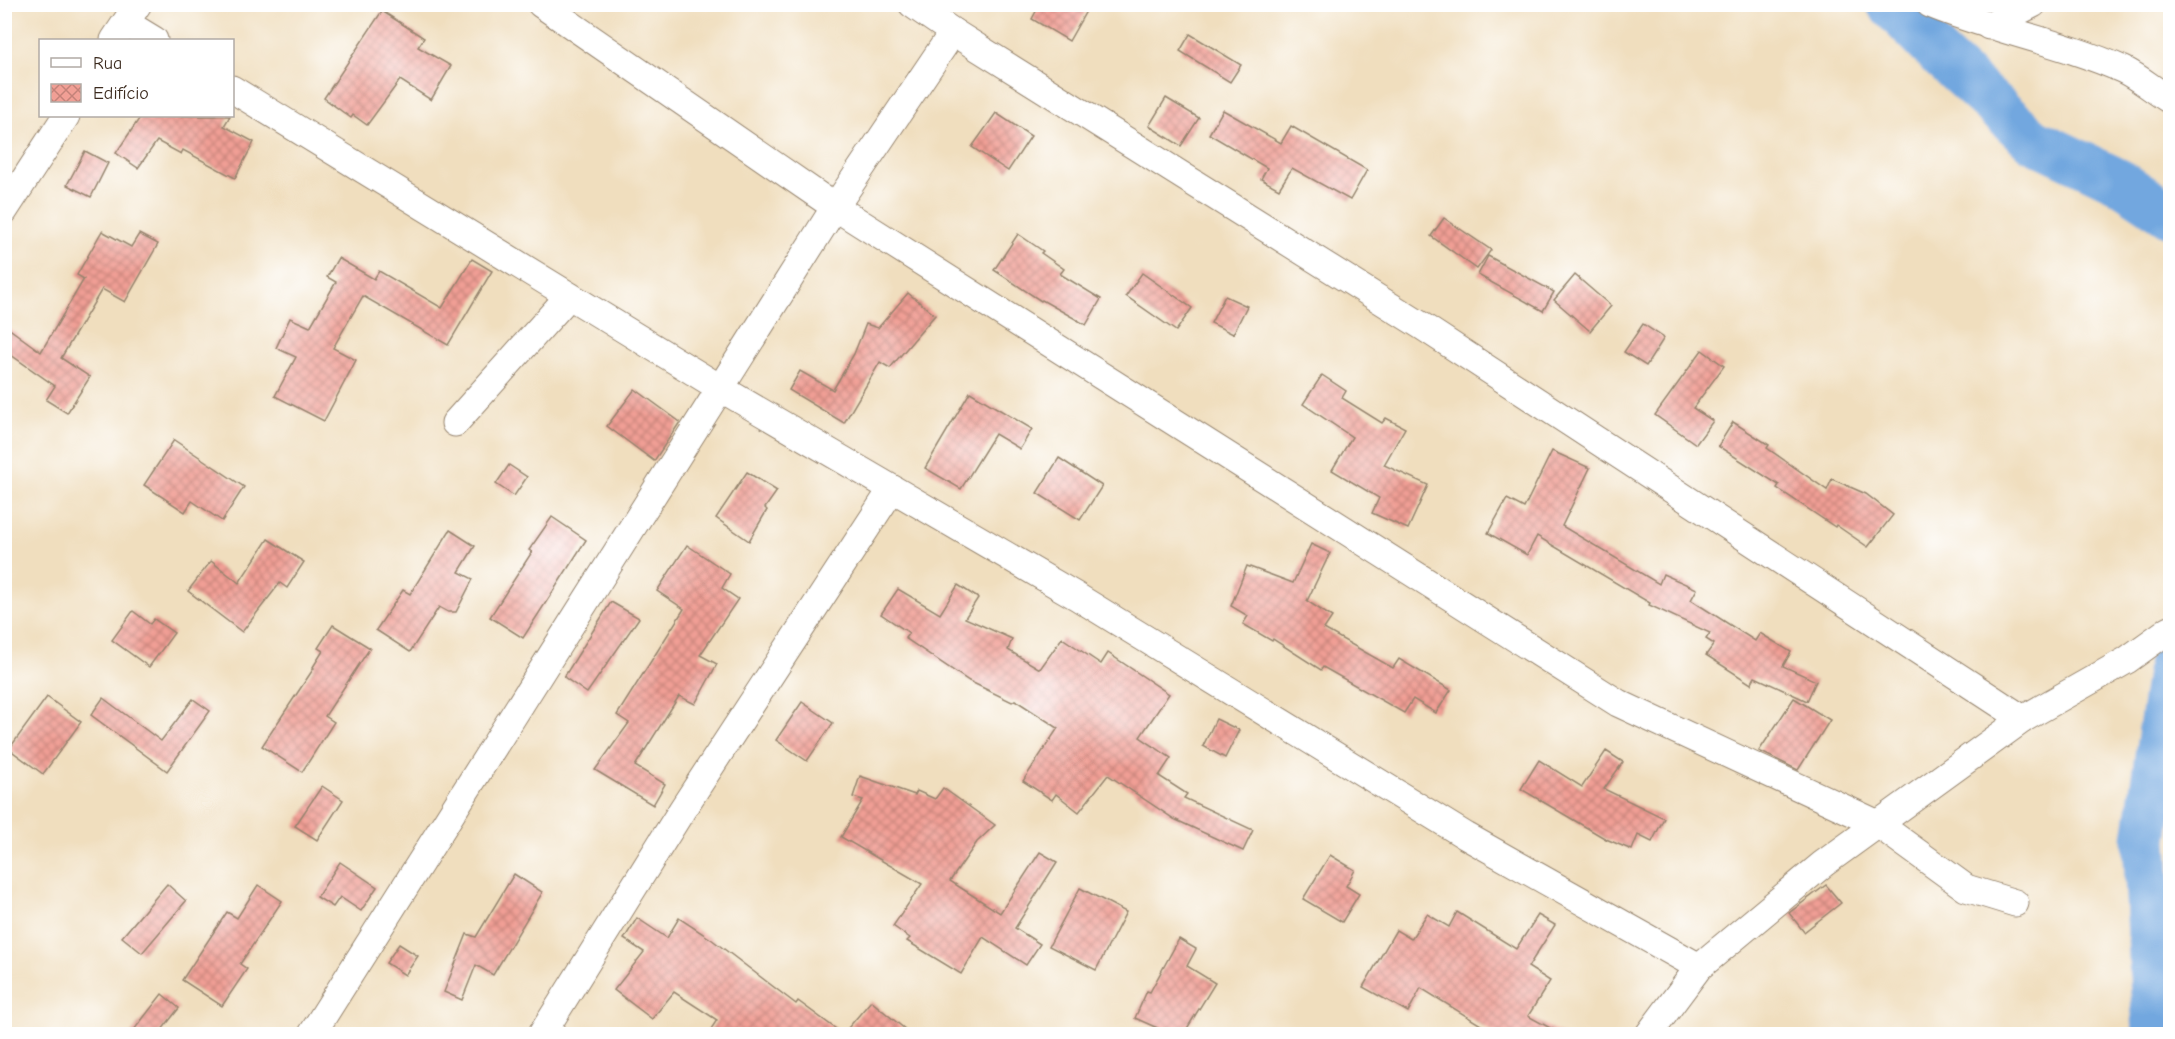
<svg xmlns="http://www.w3.org/2000/svg" width="2175" height="1039" font-family="'Comic Neue',sans-serif">
  <defs>
    <pattern id="building-cross-hatch" width="8" height="8" patternUnits="userSpaceOnUse" patternTransform="scale(1.5)"><rect width="8" height="8" fill="#f19f95"/><path d="M0 0l8 8M0 8l8-8" fill="none" stroke="#c48279"/></pattern>
  </defs>
  <rect width="100%" height="100%" fill="#fff"/>
  <filter id="ink" filterUnits="userSpaceOnUse"><feTurbulence type="fractalNoise" baseFrequency=".0167" numOctaves="2"/><feDisplacementMap in="SourceGraphic" scale="12" xChannelSelector="R" yChannelSelector="G"/><feConvolveMatrix kernelMatrix="1 2 1 2 8 2 1 2 1" color-interpolation-filters="sRGB"/></filter>
  <filter id="wash" filterUnits="userSpaceOnUse"><feTurbulence type="fractalNoise" baseFrequency=".008" numOctaves="4" result="noise"/><feDisplacementMap in="SourceGraphic" scale="24" xChannelSelector="R" yChannelSelector="G"/><feGaussianBlur stdDeviation="1.35" result="paint"/><feColorMatrix in="noise" values="0 0 0 0 0 0 0 0 0 0 0 0 0 0 0 0 0 1.4 0 .05"/><feComposite in="paint" operator="in"/></filter>
  <g filter="url(#wash)">
    <rect width="100%" height="100%" fill="#f0debe"/>
    <g fill="none" stroke-linecap="round" stroke-linejoin="round">
      <g stroke="#72a7df" stroke-width="45">
        <polyline points="1889,4 1942,58 2033,140 2119,181 2170,215"/>
        <polyline points="2155,1034 2145,839 2170,666"/>
      </g>
    </g>
    <g id="blocks">
      <g fill="url(#building-cross-hatch)">
        <polygon points="1040,4 1090,4 1069,41 1032,19"/>
        <polygon points="382,11 424,38 418,47 451,66 431,100 400,80 367,125 353,115 351,118 324,98"/>
        <polygon points="1190,34 1241,65 1230,82 1180,51"/>
        <polygon points="1166,98 1199,118 1181,146 1149,126"/>
        <polygon points="1223,110 1281,143 1291,126 1367,170 1350,200 1292,168 1279,189 1261,179 1267,168 1209,134"/>
        <polygon points="996,113 1031,136 1008,171 972,147"/>
        <polygon points="141,116 230,116 224,126 254,142 235,178 183,150 181,154 157,141 138,168 116,153"/>
        <polygon points="85,151 108,163 91,197 67,185"/>
        <polygon points="1444,218 1491,250 1477,269 1431,236"/>
        <polygon points="102,231 131,247 139,234 158,244 125,302 102,289 61,358 90,377 67,413 46,400 55,386 4,350 4,325 41,352 84,279 77,275"/>
        <polygon points="1018,234 1043,251 1041,253 1064,269 1060,274 1101,299 1086,325 1042,300 1041,301 994,270"/>
        <polygon points="1488,256 1554,292 1543,311 1478,275"/>
        <polygon points="338,258 374,279 379,271 442,308 472,259 492,271 448,345 363,296 333,348 356,360 324,421 275,396 296,357 276,348 290,318 310,327 336,282 327,277"/>
        <polygon points="1142,273 1192,308 1176,331 1126,296"/>
        <polygon points="1575,275 1611,306 1590,331 1554,300"/>
        <polygon points="908,293 935,315 890,368 880,362 844,423 789,390 800,371 833,390 854,354 866,324 878,328"/>
        <polygon points="1225,296 1247,306 1233,334 1211,323"/>
        <polygon points="1643,324 1664,338 1646,366 1624,352"/>
        <polygon points="1702,350 1724,366 1693,408 1713,421 1696,444 1655,415"/>
        <polygon points="1322,375 1346,391 1342,398 1382,423 1386,418 1405,428 1384,465 1428,485 1408,529 1372,513 1379,498 1332,470 1352,437 1303,404"/>
        <polygon points="635,389 680,422 654,461 607,426"/>
        <polygon points="970,392 1032,429 1020,449 995,434 961,489 925,468"/>
        <polygon points="1733,422 1769,445 1767,448 1827,490 1832,479 1866,494 1893,515 1868,547 1836,525 1835,527 1777,488 1779,485 1718,446"/>
        <polygon points="174,440 244,487 222,521 192,501 185,512 144,485"/>
        <polygon points="1552,451 1590,468 1562,526 1659,584 1663,574 1697,589 1691,600 1755,641 1760,633 1791,652 1783,666 1816,681 1807,701 1755,677 1751,684 1706,655 1714,644 1706,639 1710,633 1649,605 1650,603 1537,536 1527,555 1488,533 1507,499 1524,508"/>
        <polygon points="1059,458 1102,486 1080,520 1037,493"/>
        <polygon points="509,465 527,477 514,496 496,484"/>
        <polygon points="747,472 777,491 765,508 767,510 749,541 716,518"/>
        <polygon points="552,517 586,540 523,638 490,617 532,552 529,550"/>
        <polygon points="450,530 475,546 459,572 473,579 456,612 448,612 439,607 410,652 376,630 403,590 410,594"/>
        <polygon points="268,539 304,562 287,588 280,583 242,632 188,591 211,561 239,583"/>
        <polygon points="1311,544 1330,553 1307,601 1332,617 1324,629 1393,668 1399,659 1451,690 1436,713 1413,699 1404,713 1323,667 1321,670 1273,639 1272,641 1243,624 1248,616 1231,606 1247,566 1293,583"/>
        <polygon points="687,545 730,574 722,588 738,599 700,655 717,664 695,704 679,696 635,766 665,784 653,805 595,770 629,723 617,715 684,609 657,591"/>
        <polygon points="958,585 978,598 965,618 1012,639 1008,650 1040,669 1062,638 1101,664 1108,653 1169,694 1140,737 1171,758 1159,776 1187,794 1184,798 1253,830 1243,851 1174,819 1108,775 1079,812 1056,794 1052,800 1023,781 1058,728 1015,700 1012,702 969,681 905,638 909,633 881,614 898,589 940,614"/>
        <polygon points="611,602 639,618 587,693 564,677"/>
        <polygon points="133,611 150,624 154,619 174,633 149,667 112,640"/>
        <polygon points="333,625 370,648 325,716 334,722 302,772 262,746 314,668 313,667 323,651 318,648"/>
        <polygon points="47,697 81,722 43,774 9,749"/>
        <polygon points="103,698 161,741 193,699 210,711 167,771 91,715"/>
        <polygon points="1794,698 1830,720 1798,770 1759,751"/>
        <polygon points="802,702 833,723 807,761 776,740"/>
        <polygon points="1216,719 1239,730 1225,758 1203,746"/>
        <polygon points="1606,751 1623,762 1604,789 1664,818 1652,842 1638,835 1632,850 1606,839 1521,789 1539,760 1582,787"/>
        <polygon points="860,776 915,795 917,791 935,799 943,788 995,825 977,842 950,881 1000,913 1040,852 1057,862 1015,928 1040,944 1026,965 983,937 961,974 907,941 910,938 893,926 922,884 841,837 863,800 853,797"/>
        <polygon points="322,786 343,800 317,840 295,826"/>
        <polygon points="1330,855 1355,870 1346,886 1359,894 1342,922 1303,899"/>
        <polygon points="340,862 377,887 361,911 340,897 333,907 317,897"/>
        <polygon points="514,874 542,892 541,895 493,975 476,965 462,1000 444,992 467,934 476,937"/>
        <polygon points="167,884 186,901 142,953 122,937"/>
        <polygon points="258,885 282,901 240,964 247,969 222,1006 182,980 227,912 237,918"/>
        <polygon points="1826,885 1841,903 1804,932 1789,913"/>
        <polygon points="1080,888 1126,912 1096,970 1049,946"/>
        <polygon points="1457,912 1516,949 1538,915 1555,925 1528,967 1550,981 1528,1016 1563,1035 1497,1035 1421,988 1408,1012 1363,987 1396,930 1411,939 1427,914 1449,927"/>
        <polygon points="637,918 667,938 679,918 711,939 796,1004 798,1001 843,1034 871,1001 912,1035 707,1035 717,1020 674,992 652,1019 614,990 644,952 624,939"/>
        <polygon points="1179,939 1196,949 1187,966 1215,983 1183,1035 1173,1035 1135,1018 1147,991 1150,992"/>
        <polygon points="399,944 418,956 405,975 386,963"/>
        <polygon points="162,994 179,1008 158,1035 130,1035"/>
      </g>
    </g>
  </g>
  <g filter="url(#ink)">
    <use href="#blocks" fill-opacity="0" stroke="#96846e" stroke-width="1.5"/>
    <g fill="none" stroke-linecap="round" stroke-linejoin="round">
      <defs>
        <g id="minor">
          <polyline points="541,4 835,207 1618,703 1878,824 1966,888 2015,903"/>
          <polyline points="912,4 953,32 1422,326 2023,719"/>
          <path d="M1930,4C1993,30 2062,42 2124,70C2140,78 2155,91 2170,100"/>
          <polyline points="126,23 154,40"/>
          <polyline points="1989,26 2033,4"/>
          <polyline points="114,40 138,4"/>
          <polyline points="232,89 720,388 1076,596 1466,836 1699,967"/>
          <polyline points="4,211 66,116"/>
          <polyline points="455,423 569,296"/>
          <polyline points="312,1034 835,207 953,32"/>
          <polyline points="542,1034 682,810 892,489"/>
          <polyline points="1649,1034 1699,967 1823,864 2023,719 2127,660 2170,629"/>
        </g>
      </defs>
      <use href="#minor" stroke="#96846e" stroke-width="29"/>
      <use href="#minor" stroke="#fff" stroke-width="27"/>
    </g>
  </g>
  <rect width="2175" height="1039" fill="none" stroke="#fff" stroke-width="24"/>
  <rect x="39" y="39" width="195" height="78" fill="#ffffff" stroke="#b1aaa5" stroke-width="1.5"/>
  <rect x="51" y="58" width="30" height="9" fill="#ffffff" stroke="#b1aaa5" stroke-width="1.5"/>
  <text x="93" y="69" font-size="18" fill="#3b2a1e">Rua</text>
  <rect x="51" y="84" width="30" height="18" fill="url(#building-cross-hatch)" stroke="#b1aaa5" stroke-width="1.5"/>
  <text x="93" y="99" font-size="18" fill="#3b2a1e">Edifício</text>
</svg>
